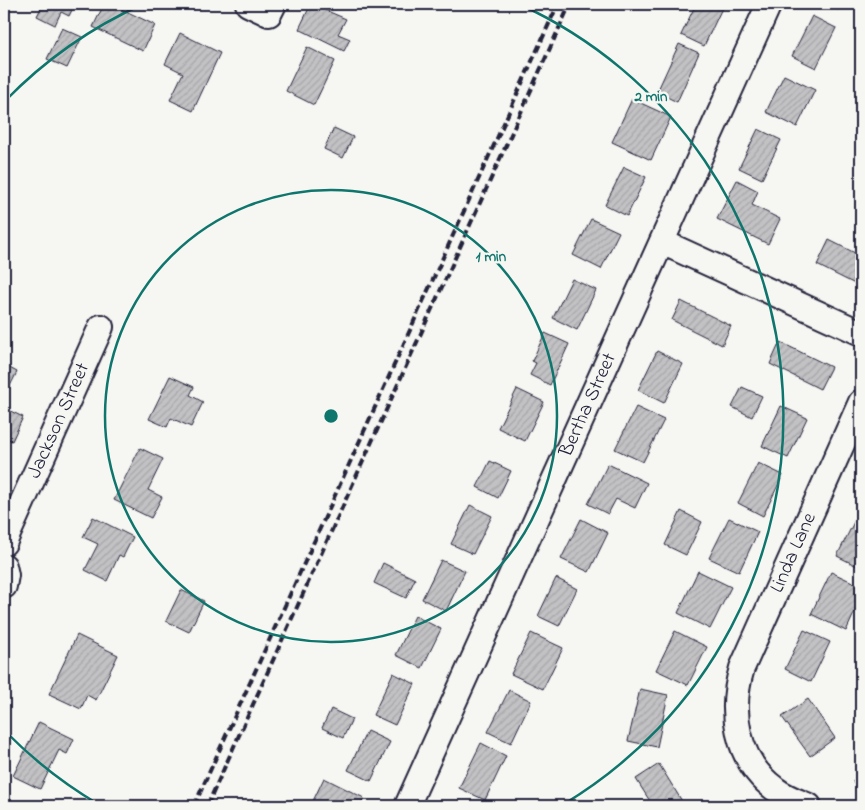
<svg xmlns="http://www.w3.org/2000/svg" width="865" height="810" font-family="'Indie Flower',sans-serif">
  <defs>
    <pattern id="building-hatch" width="6" height="6" patternUnits="userSpaceOnUse" patternTransform="scale(1.25)"><rect width="6" height="6" fill="#c2c2c4"/><path d="M-1 1l2-2M0 6l6-6M5 7l2-2" fill="none" stroke="#a6a6a9"/></pattern>
  </defs>
  <rect width="100%" height="100%" fill="#f6f6f2"/>
  <filter id="ink" filterUnits="userSpaceOnUse"><feTurbulence type="fractalNoise" baseFrequency=".02" numOctaves="2"/><feDisplacementMap in="SourceGraphic" scale="10" xChannelSelector="R" yChannelSelector="G"/><feConvolveMatrix kernelMatrix="1 2 1 2 8 2 1 2 1" color-interpolation-filters="sRGB"/></filter>
  <g filter="url(#ink)">
    <g fill="url(#building-hatch)" stroke="#22223b">
      <polygon points="43,4 75,4 69,16 61,12 55,25 37,16"/>
      <polygon points="104,4 111,4 155,25 143,51 93,27"/>
      <polygon points="311,4 346,19 338,34 350,39 344,51 299,29"/>
      <polygon points="696,4 717,4 723,6 704,46 681,35"/>
      <polygon points="825,4 842,4 838,10"/>
      <polygon points="812,16 836,28 816,68 792,56"/>
      <polygon points="62,28 82,37 67,68 47,59"/>
      <polygon points="180,33 220,53 193,111 170,100 183,73 165,64"/>
      <polygon points="679,44 699,53 677,102 657,92"/>
      <polygon points="307,47 335,61 314,105 286,91"/>
      <polygon points="784,75 815,90 797,127 766,112"/>
      <polygon points="632,99 671,117 651,160 612,142"/>
      <polygon points="334,128 353,137 343,158 324,149"/>
      <polygon points="758,129 781,140 762,179 739,168"/>
      <polygon points="624,167 646,177 627,216 605,205"/>
      <polygon points="737,180 758,191 752,205 780,219 768,244 717,219"/>
      <polygon points="591,219 619,232 601,269 573,255"/>
      <polygon points="829,240 861,256 861,287 817,265"/>
      <polygon points="572,279 596,290 577,330 553,318"/>
      <polygon points="681,301 731,326 722,345 672,320"/>
      <polygon points="545,333 569,344 550,385 530,375 536,363 532,361"/>
      <polygon points="780,342 831,367 820,389 770,364"/>
      <polygon points="657,351 683,364 664,403 638,390"/>
      <polygon points="4,365 17,372 7,392 4,391"/>
      <polygon points="170,376 194,387 190,395 203,402 191,427 171,418 167,427 149,419"/>
      <polygon points="742,387 762,396 752,417 732,407"/>
      <polygon points="517,389 544,402 525,441 498,428"/>
      <polygon points="781,406 807,418 788,458 762,446"/>
      <polygon points="636,407 664,420 643,462 615,449"/>
      <polygon points="4,408 23,417 12,441 4,437"/>
      <polygon points="140,448 163,459 148,490 162,497 151,518 114,500"/>
      <polygon points="490,461 511,471 498,498 477,487"/>
      <polygon points="758,463 783,475 763,516 738,503"/>
      <polygon points="608,464 647,483 635,508 616,499 608,514 588,504"/>
      <polygon points="470,505 492,516 473,554 451,544"/>
      <polygon points="681,511 702,522 686,555 665,545"/>
      <polygon points="858,514 861,515 861,568 837,556"/>
      <polygon points="93,517 133,537 123,557 119,555 107,581 85,570 98,544 83,537"/>
      <polygon points="729,518 758,532 739,572 709,558"/>
      <polygon points="581,519 608,533 589,572 561,559"/>
      <polygon points="441,560 465,571 446,611 422,599"/>
      <polygon points="383,563 415,579 406,598 374,583"/>
      <polygon points="698,571 731,587 710,629 678,613"/>
      <polygon points="831,572 861,586 861,607 858,605 846,631 811,614"/>
      <polygon points="556,578 577,589 559,626 538,616"/>
      <polygon points="181,590 204,601 189,632 166,621"/>
      <polygon points="415,616 441,629 422,668 396,655"/>
      <polygon points="804,630 830,642 811,682 785,669"/>
      <polygon points="675,631 707,647 688,685 656,670"/>
      <polygon points="531,633 563,648 543,689 511,674"/>
      <polygon points="77,635 118,655 96,700 87,695 81,709 49,694"/>
      <polygon points="393,673 415,684 395,725 373,715"/>
      <polygon points="640,689 668,695 657,747 628,741"/>
      <polygon points="509,690 531,701 511,743 488,732"/>
      <polygon points="808,699 835,738 810,756 782,717"/>
      <polygon points="331,709 352,719 343,738 322,728"/>
      <polygon points="39,722 74,739 67,754 59,750 40,789 13,776"/>
      <polygon points="367,731 390,742 371,781 348,770"/>
      <polygon points="481,743 506,756 485,800 459,788"/>
      <polygon points="659,764 685,806 653,806 636,779"/>
      <polygon points="861,764 861,786 853,782"/>
      <polygon points="324,778 364,798 359,806 325,806 313,801"/>
    </g>
    <g fill="none" stroke-linecap="round" stroke-linejoin="round">
      <defs>
        <g id="minor">
          <polyline points="248,4 269,14 274,4"/>
          <polyline points="662,242 861,333"/>
          <path id="s1" d="M4,543L101,327"/>
          <polyline points="4,566 6,575 4,586"/>
          <path id="s2" d="M407,806L769,4"/>
          <path id="s3" d="M809,806C797,801 785,797 775,789C736,760 729,711 742,668L861,402"/>
        </g>
      </defs>
      <use href="#minor" stroke="#22223b" stroke-width="28"/>
      <use href="#minor" stroke="#f6f6f2" stroke-width="24"/>
      <g stroke="#22223b" stroke-width="4" stroke-dasharray="8 4" stroke-linecap="butt">
        <polyline points="194,806 558,4"/>
        <polyline points="207,806 570,4"/>
      </g>
    </g>
  </g>
  <g fill="none" stroke="#0f766e" stroke-width="2.5">
    <circle cx="331" cy="416" r="226"/>
    <path d="M98 804A453 453 0 0 1 5 731M5 101A453 453 0 0 1 143 4M519 4A453 453 0 0 1 564 804"/>
  </g>
  <g text-anchor="middle" dominant-baseline="central" stroke-width="4.5" stroke-linejoin="round" paint-order="stroke">
    <g font-size="20" fill="#22223b" stroke="#f6f6f2">
      <text stroke="none"><textPath href="#s2" startOffset="440">Bertha Street</textPath></text>
      <text stroke="none"><textPath href="#s1" startOffset="134">Jackson Street</textPath></text>
      <text stroke="none"><textPath href="#s3" startOffset="298">Linda Lane</textPath></text>
    </g>
  </g>
  <circle cx="331" cy="416" r="8" fill="#0f766e" stroke="#f6f6f2" stroke-width="2.5"/>
  <g font-size="15" text-anchor="middle" font-weight="bold" fill="#0f766e" stroke="#f6f6f2" stroke-width="4.5" stroke-linejoin="round" paint-order="stroke">
    <text x="651" y="101">2 min</text>
    <text x="491" y="261">1 min</text>
  </g>
  <rect width="865" height="810" fill="none" stroke="#f6f6f2" stroke-width="20"/>
  <rect x="10" y="10" width="845" height="790" fill="none" stroke="#22223b" stroke-width="2" filter="url(#ink)"/>
</svg>
